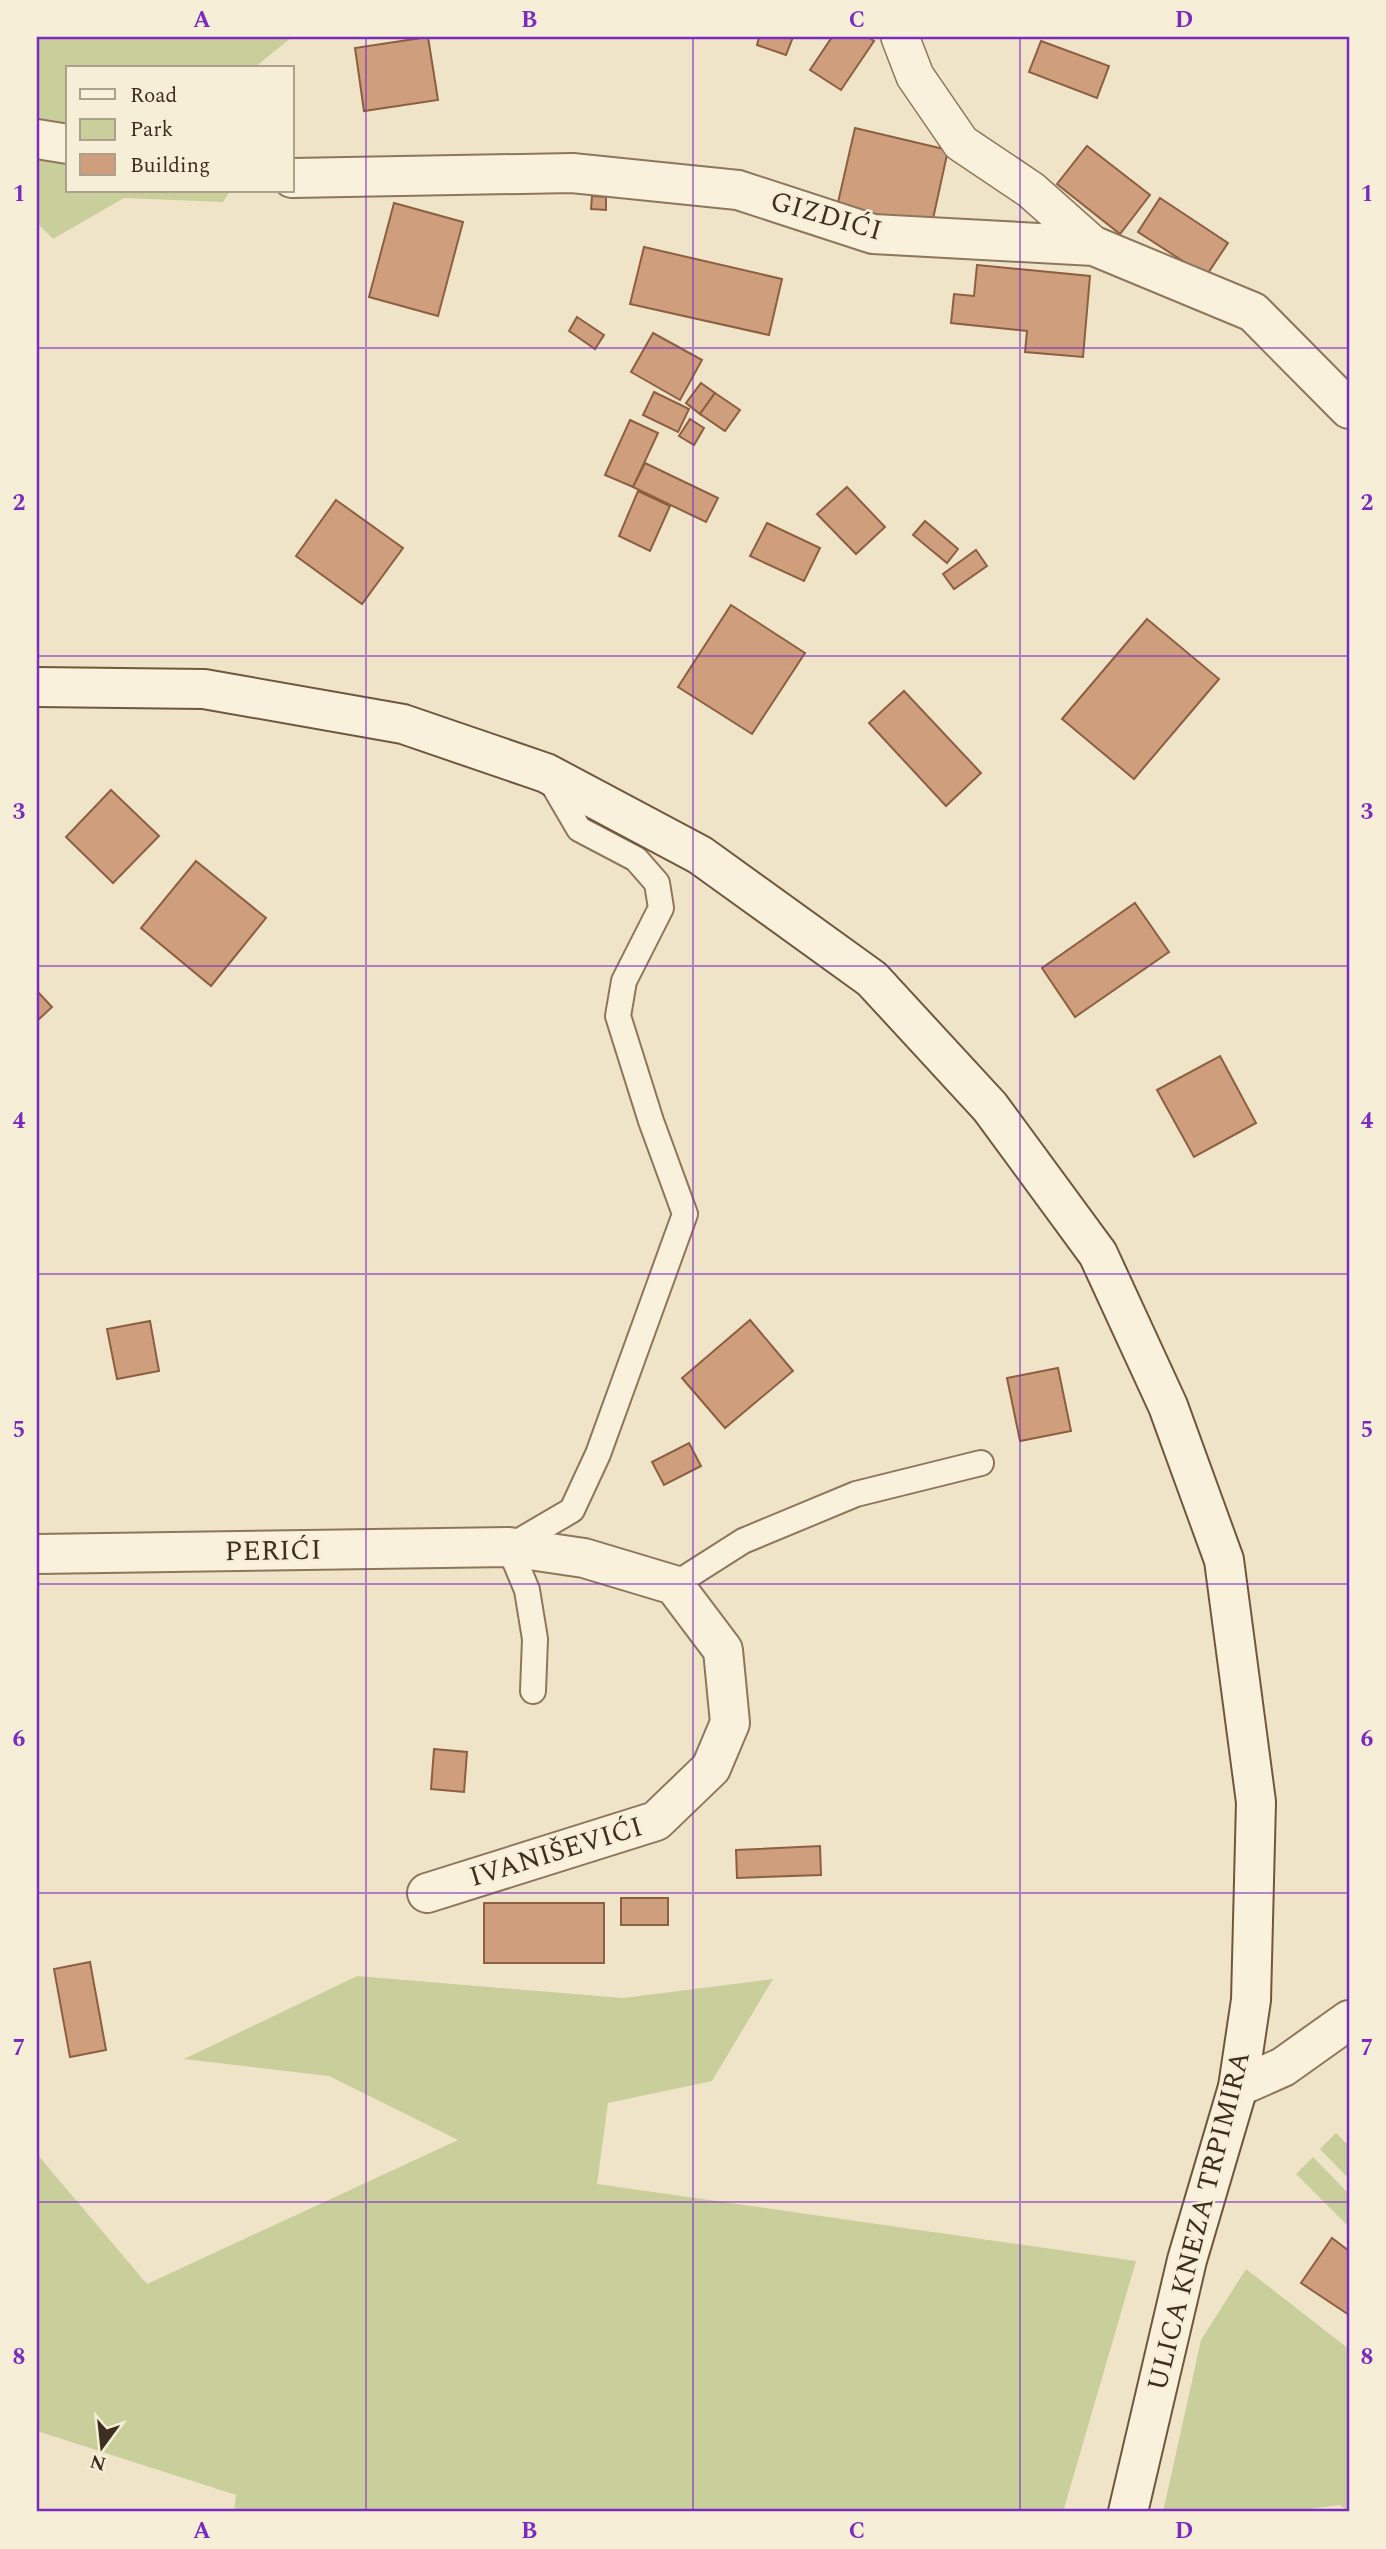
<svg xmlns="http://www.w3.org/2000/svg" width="1386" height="2549" font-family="Spectral,serif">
  <rect width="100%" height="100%" fill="#f0e4c8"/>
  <g fill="#c9cf9b">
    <polygon points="37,37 292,37 254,68 68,68 68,191 230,191 223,202 124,198 53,239 37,223"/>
    <polygon points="357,1976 623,1998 773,1979 712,2081 608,2103 597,2184 1136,2261 1063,2512 234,2512 236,2495 37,2431 37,2154 147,2284 458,2140 329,2076 184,2059"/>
    <polygon points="1336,2133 1349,2146 1349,2179 1320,2149"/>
    <polygon points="1313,2157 1349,2194 1349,2227 1296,2174"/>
    <polygon points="1246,2269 1349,2349 1349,2512 1340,2505 1287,2512 1163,2512 1201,2340"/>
  </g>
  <g fill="#cf9f7d" stroke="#8d5f41" stroke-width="2">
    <polygon points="428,37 438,100 364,111 355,48"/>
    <polygon points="759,37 793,37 786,55 757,45"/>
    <polygon points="832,37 868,37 874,41 841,90 810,70"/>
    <polygon points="1041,41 1109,66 1097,98 1029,72"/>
    <polygon points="855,128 948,150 931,228 837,207"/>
    <polygon points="1087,146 1150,195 1120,234 1057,184"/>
    <polygon points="592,196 606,197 606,210 591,209"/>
    <polygon points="1160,198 1228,243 1206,276 1138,232"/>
    <polygon points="394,203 463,222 438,316 369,297"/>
    <polygon points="644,247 782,279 769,335 630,304"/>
    <polygon points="977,265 1090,276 1083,357 1025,352 1027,331 951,323 954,294 974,296"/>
    <polygon points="577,317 604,335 595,349 569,331"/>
    <polygon points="653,333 702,360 680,400 631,372"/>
    <polygon points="701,383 715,393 700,414 686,403"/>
    <polygon points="654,392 689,409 678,432 643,415"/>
    <polygon points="715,393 740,410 725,431 700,414"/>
    <polygon points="690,419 704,428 694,445 679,436"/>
    <polygon points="630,420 658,433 633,487 605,475"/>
    <polygon points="645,463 718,498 706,522 633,487"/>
    <polygon points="847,487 885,527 856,554 817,514"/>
    <polygon points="638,491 670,506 650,551 619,536"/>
    <polygon points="336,500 403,548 362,604 296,556"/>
    <polygon points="925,521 958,549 947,563 913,535"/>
    <polygon points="767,523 820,548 804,581 750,556"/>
    <polygon points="976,550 987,566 954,589 943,574"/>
    <polygon points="731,605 805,653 752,734 678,687"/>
    <polygon points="1147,619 1219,679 1134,779 1062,719"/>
    <polygon points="904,691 981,773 946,806 869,723"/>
    <polygon points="111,790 159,836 113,883 66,837"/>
    <polygon points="196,861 266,918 211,986 141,928"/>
    <polygon points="1135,903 1169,952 1075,1017 1042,968"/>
    <polygon points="37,991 52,1007 37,1021"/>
    <polygon points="1220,1056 1256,1123 1194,1157 1157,1090"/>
    <polygon points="750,1320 793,1371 725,1428 682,1378"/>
    <polygon points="150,1321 159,1371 117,1379 107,1329"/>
    <polygon points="1058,1368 1071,1431 1020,1441 1007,1378"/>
    <polygon points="689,1443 701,1466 664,1485 652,1462"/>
    <polygon points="434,1749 467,1752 464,1792 431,1789"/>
    <polygon points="820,1846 821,1875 737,1878 736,1850"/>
    <rect x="621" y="1898" width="47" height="27"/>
    <rect x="484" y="1903" width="120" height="60"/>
    <polygon points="90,1962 106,2050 70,2057 54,1969"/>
    <polygon points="1332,2238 1349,2251 1349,2315 1301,2283"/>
  </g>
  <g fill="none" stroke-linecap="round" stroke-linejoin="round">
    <defs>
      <g id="service">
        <polyline points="674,1585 743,1541 856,1494 981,1463"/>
        <polyline points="533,1691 535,1639 527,1590 509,1547 572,1510 598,1454 685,1214 651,1121 618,1016 624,981 661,908 657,883 636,859 579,829 548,776"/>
      </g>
      <polyline id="pedestrian" points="900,37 915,76 961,143 1031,190 1094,246"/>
      <g id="minor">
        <polyline points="37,139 68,144"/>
        <polyline points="292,178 572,173 738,190 873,234 1094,246 1253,312 1349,409"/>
        <polyline points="37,1554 509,1547 584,1558 674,1585 723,1650 730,1723 711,1768 656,1821 427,1893"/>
        <polyline points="1238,2087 1283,2067 1349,2020"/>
      </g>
      <polyline id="secondary" points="37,687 204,689 403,724 546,773 700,855 872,979 990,1107 1098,1254 1168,1406 1224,1560 1256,1802 1251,2000 1238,2087 1187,2260 1128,2512"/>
    </defs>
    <use href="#service" stroke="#8d765c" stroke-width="28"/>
    <use href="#pedestrian" stroke="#8d765c" stroke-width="40"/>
    <use href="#minor" stroke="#8d765c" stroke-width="42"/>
    <use href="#secondary" stroke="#6f573f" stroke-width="42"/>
    <use href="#service" stroke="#faf1dc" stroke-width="24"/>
    <use href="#pedestrian" stroke="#faf1dc" stroke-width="37"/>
    <use href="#minor" stroke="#faf1dc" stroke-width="38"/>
    <use href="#secondary" stroke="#faf1dc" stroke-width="38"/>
  </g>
  <path fill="none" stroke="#7b2cbf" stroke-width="2" stroke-opacity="0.55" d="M366,37V2512M693,37V2512M1020,37V2512M37,348H1349M37,656H1349M37,966H1349M37,1274H1349M37,1584H1349M37,1893H1349M37,2202H1349"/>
  <g text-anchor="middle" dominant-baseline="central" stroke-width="5" stroke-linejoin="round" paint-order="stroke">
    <g font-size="28" fill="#3d2e20" stroke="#f7eed8">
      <text transform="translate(826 216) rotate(16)">GIZDIĆI</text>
      <text transform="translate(273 1551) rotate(-1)">PERIĆI</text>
      <text transform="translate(556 1852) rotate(-17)">IVANIŠEVIĆI</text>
      <text transform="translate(1199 2221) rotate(-76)">ULICA KNEZA TRPIMIRA</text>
    </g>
  </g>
  <rect width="1386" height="2549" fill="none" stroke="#f7eed8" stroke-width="77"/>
  <rect x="66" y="66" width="228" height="126" fill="#f7eed8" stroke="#ada18e" stroke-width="2"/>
  <rect x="80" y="89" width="35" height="10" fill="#faf1dc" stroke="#ada18e" stroke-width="2"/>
  <text x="130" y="102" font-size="21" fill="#3d2e20">Road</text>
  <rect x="80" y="119" width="35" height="21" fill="#c9cf9b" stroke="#ada18e" stroke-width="2"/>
  <text x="130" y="136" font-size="21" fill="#3d2e20">Park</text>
  <rect x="80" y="154" width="35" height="21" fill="#cf9f7d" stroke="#ada18e" stroke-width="2"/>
  <text x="130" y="172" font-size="21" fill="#3d2e20">Building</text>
  <g transform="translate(102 2447) rotate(195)" stroke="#f7eed8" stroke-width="5" paint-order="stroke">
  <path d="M0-5L12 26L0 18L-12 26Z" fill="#3d2e20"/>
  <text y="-10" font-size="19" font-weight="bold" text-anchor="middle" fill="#3d2e20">N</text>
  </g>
  <rect x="38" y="38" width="1310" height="2472" fill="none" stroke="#7b2cbf" stroke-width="2.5"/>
  <g font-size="23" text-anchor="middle" font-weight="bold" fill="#7b2cbf">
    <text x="202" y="27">A</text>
    <text x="529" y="27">B</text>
    <text x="857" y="27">C</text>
    <text x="1184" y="27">D</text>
    <text x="19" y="201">1</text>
    <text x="1367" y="201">1</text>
    <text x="19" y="510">2</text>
    <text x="1367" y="510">2</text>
    <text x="19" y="819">3</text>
    <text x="1367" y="819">3</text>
    <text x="19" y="1128">4</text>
    <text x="1367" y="1128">4</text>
    <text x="19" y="1437">5</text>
    <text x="1367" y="1437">5</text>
    <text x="19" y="1746">6</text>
    <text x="1367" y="1746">6</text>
    <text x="19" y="2055">7</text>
    <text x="1367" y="2055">7</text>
    <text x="19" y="2364">8</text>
    <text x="1367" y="2364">8</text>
    <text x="202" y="2538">A</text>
    <text x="529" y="2538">B</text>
    <text x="857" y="2538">C</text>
    <text x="1184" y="2538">D</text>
  </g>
</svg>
